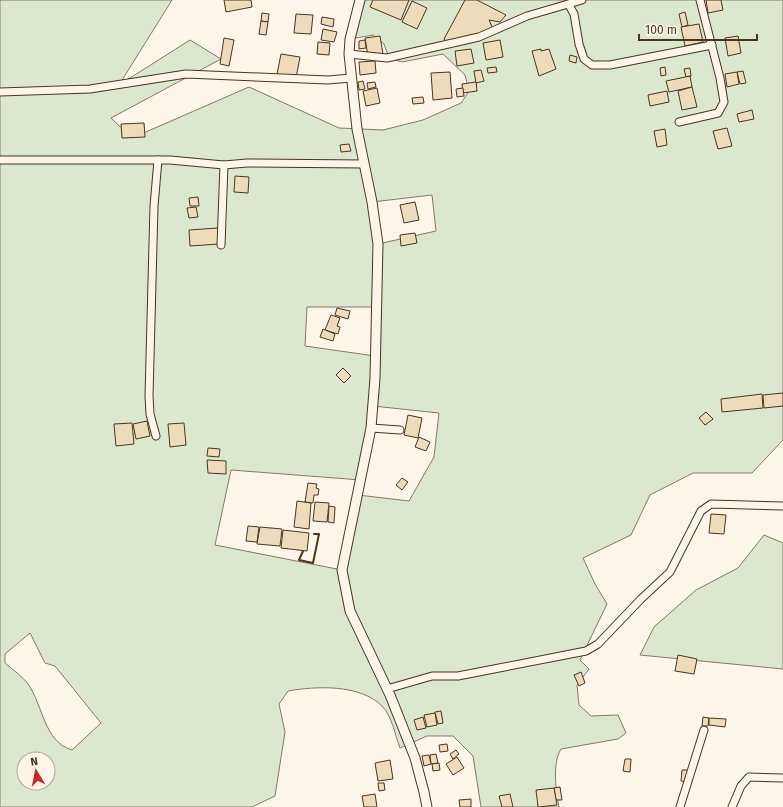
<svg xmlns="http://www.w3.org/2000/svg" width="783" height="807" font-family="'Fira Sans',sans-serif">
  <rect width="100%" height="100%" fill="#fbf6e9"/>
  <g fill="#dce7d0" stroke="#887966" fill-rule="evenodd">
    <path d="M0,0H172L119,85L190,40L221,59L111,118L132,138L249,87L339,128L383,130L423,120L461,103L469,91L465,75L443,54L402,62L389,58L384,44L373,35L350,39L360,0H783V440L752,473H693L650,495L631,535L583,558L595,584L607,604L580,660L589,669L577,685L579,705L591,716L618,715L626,733L618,739L561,749C552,763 556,791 559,807H481L473,756L453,736H427L400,748C395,735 392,716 382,706C360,684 316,686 288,691L279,704L285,732L275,796L252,807H0ZM432,195L436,231L378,244L372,202ZM307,307H376L375,356L305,346ZM373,406L439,413L434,457L409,501L358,495L342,570L215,545L231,470L361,480ZM30,633L45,663L55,666L101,723L72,750C44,742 43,705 28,684C22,676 13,670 5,663V654ZM24,759H48V783H24Z"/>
    <polygon points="764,535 783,543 783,669 640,655 654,627 696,590 738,568"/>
  </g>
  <g fill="#ecdcbc" stroke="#4a3520">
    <polygon points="224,0 251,0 252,7 226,12"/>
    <polygon points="373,0 409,0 401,20 370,7"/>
    <polygon points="465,0 477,0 506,15 500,22 489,20 493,29 450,45 444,39"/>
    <polygon points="706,0 721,0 723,10 708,13"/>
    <polygon points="412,1 427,8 417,29 402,22"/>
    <polygon points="685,12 688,25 682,27 679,14"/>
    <polygon points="262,13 269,14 268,22 261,21"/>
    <polygon points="296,14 313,15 311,34 294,33"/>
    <polygon points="322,17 334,19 333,27 321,24"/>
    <polygon points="261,21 268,22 266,35 259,34"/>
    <polygon points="699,24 703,42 685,46 681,27"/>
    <polygon points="323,29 337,32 334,42 321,40"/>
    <polygon points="380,36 383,54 368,56 365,38"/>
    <polygon points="738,36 741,53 728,56 725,38"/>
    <polygon points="224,38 234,40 229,66 220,64"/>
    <polygon points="365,40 366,48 359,49 359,41"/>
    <polygon points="500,40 503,57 486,60 483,43"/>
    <polygon points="318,42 330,43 329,55 317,54"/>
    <polygon points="471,49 474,63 457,66 455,51"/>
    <polygon points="541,49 541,51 549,49 556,69 539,76 532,51"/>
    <polygon points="281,54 300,57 296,78 277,74"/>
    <polygon points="570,55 577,57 576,63 569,61"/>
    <polygon points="375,61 376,73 360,75 359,62"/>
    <polygon points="496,67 497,72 488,73 487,68"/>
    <polygon points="665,67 666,75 661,76 660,68"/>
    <polygon points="690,68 691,76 686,77 684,69"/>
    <polygon points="481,70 484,81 476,83 474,71"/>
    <polygon points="743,71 746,83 740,84 737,72"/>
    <polygon points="450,72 452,98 433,100 431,73"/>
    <polygon points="737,72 739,84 727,87 725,74"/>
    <polygon points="690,76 692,87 669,92 666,81"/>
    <polygon points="363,81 365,89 359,90 358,82"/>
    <polygon points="375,82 376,87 368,89 367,83"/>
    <polygon points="476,82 477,91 463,93 462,84"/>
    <polygon points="692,87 697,107 682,110 678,91"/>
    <polygon points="377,88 380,103 366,106 363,91"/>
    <polygon points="463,88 464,96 457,97 456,89"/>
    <polygon points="667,91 669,102 650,106 648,95"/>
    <polygon points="423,97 424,103 413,104 412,98"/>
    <polygon points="752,110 754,119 739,122 737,114"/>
    <polygon points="144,123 145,137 122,138 121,124"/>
    <polygon points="727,128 732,146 718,149 713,131"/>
    <polygon points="665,129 667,145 657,147 654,131"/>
    <polygon points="349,144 351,151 341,152 340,145"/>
    <polygon points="235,176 249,177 248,193 234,192"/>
    <polygon points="198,197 199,206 190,206 189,198"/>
    <polygon points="415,202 419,220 404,223 400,205"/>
    <polygon points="196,207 198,217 189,218 187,208"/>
    <polygon points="218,228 219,244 190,246 189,230"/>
    <polygon points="415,233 417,243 401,246 400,235"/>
    <polygon points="337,308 350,311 348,319 335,315"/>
    <polygon points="331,315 340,318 337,326 340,327 338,334 325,330"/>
    <polygon points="323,329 335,334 333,341 320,337"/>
    <polygon points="343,368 351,376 344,383 336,375"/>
    <polygon points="783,393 783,406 764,408 763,395"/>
    <polygon points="762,394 763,408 722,412 721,399"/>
    <polygon points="706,412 713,419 705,425 699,418"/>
    <polygon points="408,415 422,418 418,438 404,435"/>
    <polygon points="147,421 150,436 136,439 133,424"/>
    <polygon points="132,423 134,444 116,446 114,424"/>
    <polygon points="184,423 186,445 170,447 168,424"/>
    <polygon points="419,437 430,442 426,451 415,447"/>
    <polygon points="208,448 220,449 219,457 207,456"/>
    <polygon points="207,460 226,461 226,474 208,473"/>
    <polygon points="402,478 408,482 402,490 396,485"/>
    <polygon points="308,483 317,484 316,488 319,489 318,495 314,495 313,503 305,502"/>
    <polygon points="297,501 311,503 309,529 294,527"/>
    <polygon points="315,502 329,503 327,522 313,521"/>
    <polygon points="329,506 335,507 334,523 328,522"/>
    <polygon points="711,514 726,515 724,534 709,533"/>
    <polygon points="248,526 259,527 257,542 246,541"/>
    <polygon points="260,527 282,529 280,546 257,544"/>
    <polygon points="283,530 309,533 307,551 281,548"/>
    <polygon points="678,655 697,659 694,674 675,671"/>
    <polygon points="581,672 585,683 579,686 574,675"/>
    <polygon points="441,711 443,723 438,724 435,712"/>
    <polygon points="435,713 437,725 427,727 424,715"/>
    <polygon points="423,717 426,728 417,730 414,720"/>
    <polygon points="703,717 709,718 708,726 702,726"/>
    <polygon points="709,718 726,719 725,727 709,725"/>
    <polygon points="447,744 448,751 440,752 439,745"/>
    <polygon points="456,750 459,754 453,759 450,754"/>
    <polygon points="436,754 438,763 431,764 430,755"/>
    <polygon points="429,755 431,764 424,766 422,756"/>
    <polygon points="457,757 464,768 453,775 446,764"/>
    <polygon points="625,759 631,759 630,772 623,771"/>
    <polygon points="390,760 393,779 378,781 375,763"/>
    <polygon points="439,763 440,770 433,771 432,764"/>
    <polygon points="682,770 688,770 687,782 681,781"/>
    <polygon points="378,783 384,783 385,790 379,791"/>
    <polygon points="560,787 562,800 556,800 554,788"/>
    <polygon points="554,788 557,805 538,807 536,790"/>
    <polygon points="375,794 377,807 364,807 362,796"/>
    <polygon points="510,794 513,807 502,807 499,796"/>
    <polygon points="471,799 471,807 460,807 459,800"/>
  </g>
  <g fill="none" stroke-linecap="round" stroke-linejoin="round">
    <defs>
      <g id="minor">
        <polyline points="569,5 574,14 579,44 584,59 592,65 610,65 712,45"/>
        <polyline points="349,54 387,58 479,37 527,16 582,0"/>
        <polyline points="0,92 90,89 186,74 328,80 351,78"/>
        <polyline points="679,122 718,113 724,102 720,78 700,0"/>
        <polyline points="0,160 170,160 224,165 247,163 364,164"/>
        <polyline points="221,245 224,165"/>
        <polyline points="371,428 400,430"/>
        <polyline points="156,436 150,414 149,396 154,206 158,160"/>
        <polyline points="387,689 432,676 458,676 586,651 598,644 641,599 670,572 701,511 711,504 783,506"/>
        <polyline points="680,807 704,730"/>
        <polyline points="732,807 741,786 749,777 783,778"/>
      </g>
      <polyline id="tertiary" points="360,0 350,39 349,54 357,129 372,202 378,244 375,378 371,428 342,570 350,611 390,695 415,758 424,792 427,807"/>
    </defs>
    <use href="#minor" stroke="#4a3520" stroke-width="9"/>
    <use href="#tertiary" stroke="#4a3520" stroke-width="11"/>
    <use href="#minor" stroke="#fbf6e9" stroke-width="7"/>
    <use href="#tertiary" stroke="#fbf6e9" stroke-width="9"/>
    <polyline stroke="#4a3520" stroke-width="2" points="303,551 299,560 313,563 319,534 314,534"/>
  </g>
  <g transform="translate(36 771) rotate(350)"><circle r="19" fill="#fbf6e9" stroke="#b4a999"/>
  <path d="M0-3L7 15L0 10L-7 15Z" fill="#c62828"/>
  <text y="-6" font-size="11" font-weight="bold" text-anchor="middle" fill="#4a3520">N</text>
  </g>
  <path d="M639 34v6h118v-6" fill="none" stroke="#4a3520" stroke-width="2"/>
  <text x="645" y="34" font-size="12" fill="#4a3520" stroke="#fbf6e9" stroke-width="3" paint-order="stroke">100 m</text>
</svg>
